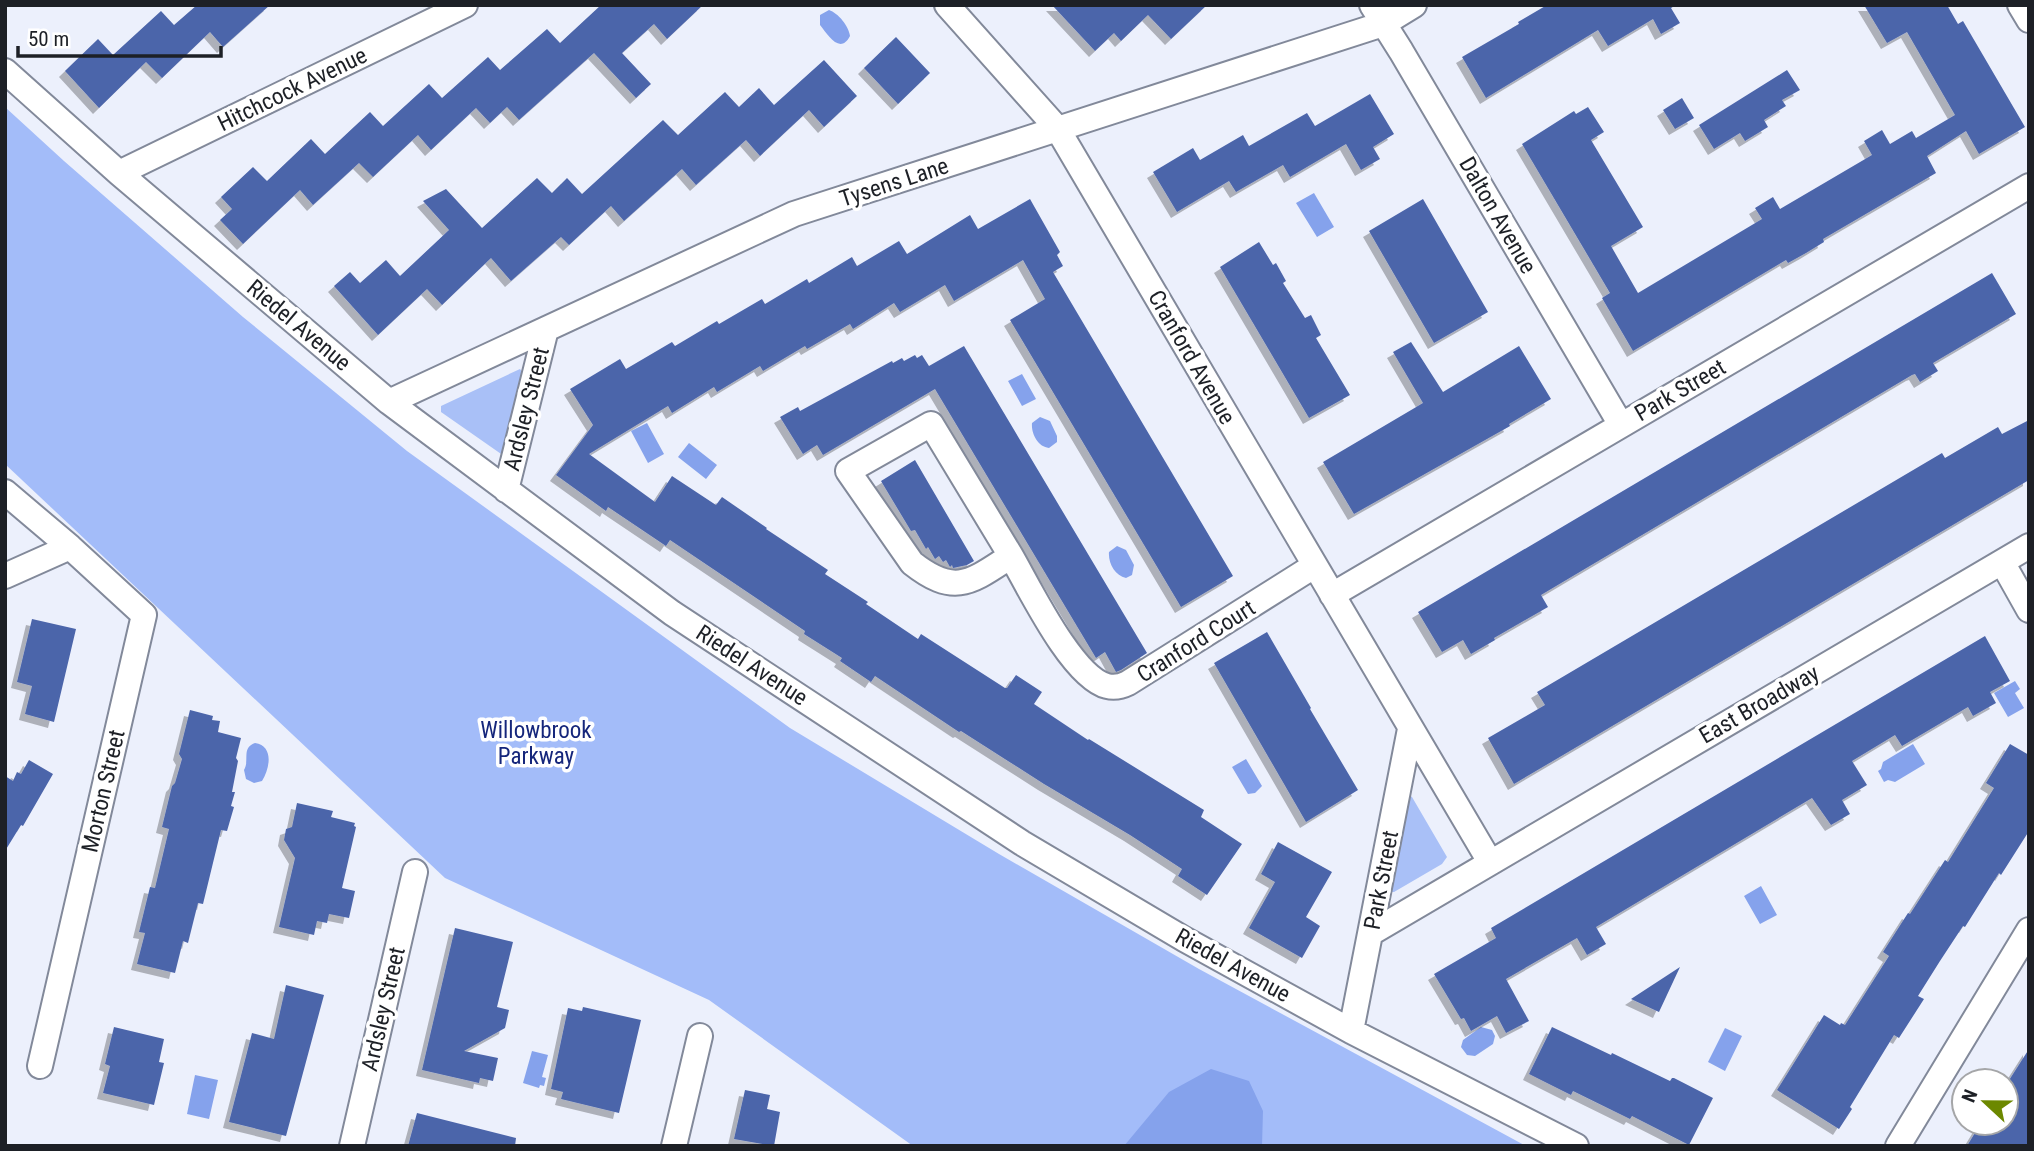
<svg xmlns="http://www.w3.org/2000/svg" width="2034" height="1151" font-family="'Roboto Condensed',sans-serif">
	<style>
		.green { fill: #a9c0f7 }
		.forest { fill: #a3bcf9 }
		.water { fill: #85a2ec }
		.building { fill: #4c65aa; filter: url(#shadow) }
		.lines { fill: none; stroke-linecap: round; stroke-linejoin: round }
		.street-casing { stroke: #82899a; stroke-width: 28 }
		.street { stroke: #fff; stroke-width: 24 }
		.labels { text-anchor: middle; stroke-width: 7; stroke-linejoin: round; paint-order: stroke }
		.street-label { font-size: 23px; fill: #1d2026; stroke: #fff }
		.park-label { font-size: 23px; fill: #15267b; stroke: #fff }
	</style>
	<defs>
		<filter id="shadow"><feDropShadow dx="-6" dy="6" stdDeviation="0" flood-color="#0004"/></filter>
	</defs>
	<rect width="100%" height="100%" fill="#ecf0fc"/>
	<!-- green -->
	<path class="green" d="M520 369 523 373 504 456 441 412V406Z
		M1408 794 1412 797 1447 857 1442 864 1394 892H1389Z"/>
	<!-- forest -->
	<path class="forest" d="M5 107 64 161 243 317 407 451 790 728 999 854 1199 969 1526 1146H913L709 1000 445 878 5 464Z"/>
	<!-- water -->
	<path class="water" d="M829 10C838 13 849 26 850 36 840 55 828 35 820 25V15Z
		M1314 193 1334 227 1317 237 1296 203Z
		M1022 374 1036 399 1022 406 1008 381Z
		M1040 417 1050 421 1057 436V442L1049 448C1038 447 1031 434 1032 423Z
		M647 423 664 454 648 463 631 431Z
		M689 443 717 465 706 479 678 457Z
		M1117 546 1126 550 1134 565 1132 575 1126 578C1115 576 1108 563 1109 552Z
		M2015 681 2020 689 2015 693 2024 708 2008 717 1994 693Z
		M255 743C274 746 270 768 262 781L254 783 246 779 244 770C250 760 241 748 255 743Z
		M1913 744 1925 764 1895 782 1888 780 1884 782 1878 771 1881 769 1883 762Z
		M1246 759 1262 786 1255 793 1248 794 1232 767Z
		M1761 886 1777 915 1760 924 1744 896Z
		M1481 1027 1492 1030 1495 1036 1493 1044 1475 1056 1467 1055 1461 1047 1463 1040Z
		M1725 1028 1742 1036 1725 1071 1708 1062Z
		M532 1051 548 1055 542 1077 546 1078 544 1086 540 1085 539 1088 523 1083Z
		M1211 1069 1249 1081 1263 1111 1262 1146H1124L1169 1092Z
		M195 1075 218 1080 209 1119 187 1114Z"/>
	<!-- building -->
	<path class="building" d="M197 5H270L223 47 210 32 162 78 146 62 99 108 65 71 98 39 113 55 161 11 174 25Z
		M601 5H703L667 39 654 24 622 53 651 84 636 98 594 53 519 120 507 107 490 123 476 108 431 150 418 135 373 177 359 163 313 205 300 190 243 244 220 220 232 209 221 197 253 167 267 181 311 139 325 154 370 112 383 126 429 84 442 98 488 57 500 70 547 29 560 43Z
		M1052 5H1207L1171 39 1148 15 1121 41 1114 33 1095 51Z
		M1547 5H1676L1671 8 1680 23 1661 34 1653 19 1608 46 1598 30 1486 98 1462 57 1519 24 1518 22Z
		M1864 5H1947L1958 24 1963 21 2025 127 1979 154 1966 131 1927 156 1936 173 1823 239 1824 242 1806 253 1788 263 1786 260 1633 351 1602 298 1610 293 1522 144 1574 111 1576 114 1588 107 1604 132 1591 140 1643 227 1611 246 1638 293 1762 219 1755 208 1773 197 1780 209 1872 155 1864 141 1882 130 1890 144 1912 131 1916 138 1955 115 1907 32 1887 43Z
		M896 37 930 73 898 104 864 68Z
		M824 60 857 96 824 127 809 110 760 156 746 140 696 185 682 169 624 221 611 206 569 245 561 237 511 281 491 258 442 305 427 289 378 335 334 286 350 272 360 283 386 260 400 276 449 230 423 201 446 189 482 228 537 178 552 193 567 178 582 194 663 120 678 135 725 92 739 107 759 88 774 105Z
		M1787 70 1800 90 1782 100 1786 106 1764 120 1768 127 1745 141 1740 133 1714 149 1699 125Z
		M1370 94 1394 134 1373 147 1380 159 1361 170 1346 144 1290 177 1283 165 1236 192 1229 181 1177 212 1153 172 1193 148 1200 160 1243 135 1249 146 1307 113 1315 126Z
		M1682 98 1694 118 1675 129 1663 110Z
		M1030 199 1060 252 1057 255 1063 266 1053 272 1233 576 1181 607 1010 320 1045 299 1023 260 954 301 945 285 900 312 894 303 853 329 850 324 807 349 805 346 763 371 760 366 717 392 714 387 672 413 668 406 589 454 655 502 672 476 716 505 722 497 767 528 766 529 828 570 825 574 868 602 866 604 918 639 921 634 1005 688H1007L1016 675 1042 692 1034 704 1088 740 1089 739 1204 810 1201 817 1242 844 1207 895 1178 876 1182 869 1130 835 1044 784 961 731 959 732 875 676 871 682 840 661 842 658 804 634 805 631 670 540 666 546 608 507 606 511 556 475 593 425 570 389 620 359 626 369 672 342 675 346 717 321 719 324 762 299 765 304 807 279 809 283 852 257 857 266 899 241 907 254 970 215 978 229Z
		M1423 199 1488 312 1434 343 1369 231Z
		M1259 242 1273 265 1276 263 1286 281 1283 283 1305 318 1311 315 1321 335 1316 338 1350 395 1309 418 1220 267Z
		M1992 273 2016 314 1933 363 1938 371 1920 382 1915 374 1912 375 1578 573 1541 595 1548 607 1494 638 1495 640 1471 654 1463 640 1442 652 1418 612Z
		M1411 342 1443 392 1519 346 1551 399 1509 424 1510 426 1354 514 1323 462 1423 403 1393 352Z
		M964 346 1147 653 1121 670 1116 672 1105 652 1096 658 935 389 823 455 817 445 803 454 780 417 798 407 800 411 892 361 893 363 902 358 904 361 915 355 917 358 922 355 929 366Z
		M2029 420V480L1514 784 1488 738 1545 705 1537 692 1942 453 1945 458 1998 427 2002 434Z
		M915 460 974 561 967 565 953 568 952 565 950 567 946 560 943 562 939 556 935 559 928 547 926 549 915 530 911 531 881 481Z
		M32 619 76 629 54 722 25 714 32 686 17 682Z
		M1267 632 1311 708 1310 709 1358 790 1306 822 1214 663Z
		M1985 636 2010 681 1990 692 1996 703 1973 716 1968 707 1902 746 1895 735 1852 761 1867 785 1842 800 1850 814 1831 825 1812 798 1596 927 1606 944 1587 955 1577 938 1506 979 1529 1021 1506 1033 1497 1016 1471 1031 1464 1018 1461 1019 1434 974 1496 938 1491 928Z
		M190 710 213 716 212 720 220 721 218 732 241 738 236 758 238 761 232 792H235L231 806 234 807 227 831 221 830 203 904 198 903 188 943 183 941 175 973 137 964 145 933 139 932 150 887 155 888 169 829 162 827 172 786 175 783 182 759 179 754Z
		M2010 744 2029 755V831L2001 875 1999 873 1965 927 1963 926 1940 961 1918 996 1924 999 1899 1038 1894 1035 1850 1107 1852 1109 1839 1129 1777 1090 1824 1015 1840 1025 1841 1023 1845 1025 1889 956 1883 952 1908 913 1910 914 1945 860 1948 862 1994 788 1986 783Z
		M29 760 53 774 23 826 21 825 5 851V776L13 781 17 772 21 774Z
		M297 803 333 811 331 817 355 823 354 826 356 827 342 888 355 891 349 918 329 914 327 923 317 921 314 935 279 927 295 858 284 840 286 829 292 827Z
		M1278 842 1332 872 1306 917 1320 926 1302 958 1249 928 1275 882 1261 874Z
		M455 928 513 942 497 1007 509 1010 505 1028 464 1051 498 1058 493 1081 480 1078 479 1083 422 1070Z
		M1680 967 1659 1012 1631 999Z
		M286 985 324 995 286 1136 229 1122 252 1033 274 1039Z
		M583 1007 641 1020 619 1113 561 1099 563 1092 551 1089 568 1008 582 1011Z
		M114 1027 164 1039 159 1062 164 1063 154 1105 103 1093 110 1066 105 1064Z
		M1552 1027 1611 1055 1612 1053 1670 1081 1672 1078H1674L1713 1098 1689 1145 1632 1116 1630 1119 1573 1091 1571 1095 1529 1074Z
		M2029 1049V1146H1967L1981 1123H2006V1085Z
		M745 1090 770 1095 767 1109 780 1112 774 1146 734 1139Z
		M417 1113 516 1138 515 1146H408Z"/>
	<g class="lines">
		<!-- street casing -->
		<g class="street-casing">
			<path id="street" d="M947 5 1057 128 1490 862
				M1372 5 1401 51 1621 425
				M2020 5 2029 20
				M5 71 119 173 389 402 672 613 1022 843 1184 939 1351 1031 1576 1146
				M119 173 465 5
				M389 402 794 214 1383 24 1414 5
				M931 424 1011 556C971 582 955 597 912 563L848 471Z
				M506 490 546 329
				M5 492 70 547 144 615 40 1066
				M1011 556C1029 587 1072 677 1107 686 1115 688 1122 686 1128 683L1314 566
				M2002 562 2029 610
				M5 576 70 547
				M1332 595 2029 186
				M1371 933 2029 546
				M1351 1031 1410 729
				M352 1146 415 872
				M674 1146 700 1036
				M1898 1146 2029 930"/>
		</g>
		<!-- street -->
		<use href="#street" class="street"/>
	</g>
	<g class="labels">
		<!-- street labels -->
		<g class="street-label">
			<text transform="translate(292 89) rotate(-26)" y="8">Hitchcock Avenue</text>
			<text transform="translate(894 182) rotate(-18)" y="8">Tysens Lane</text>
			<text transform="translate(1498 215) rotate(60)" y="8">Dalton Avenue</text>
			<text transform="translate(299 325) rotate(40)" y="8">Riedel Avenue</text>
			<text transform="translate(1192 357) rotate(60)" y="8">Cranford Avenue</text>
			<text transform="translate(1680 390) rotate(-30)" y="8">Park Street</text>
			<text transform="translate(526 409) rotate(-76)" y="8">Ardsley Street</text>
			<text transform="translate(1196 641) rotate(-32)" y="8">Cranford Court</text>
			<text transform="translate(752 665) rotate(33)" y="8">Riedel Avenue</text>
			<text transform="translate(1759 704) rotate(-30)" y="8">East Broadway</text>
			<text transform="translate(103 791) rotate(-77)" y="8">Morton Street</text>
			<text transform="translate(1381 880) rotate(-79)" y="8">Park Street</text>
			<text transform="translate(1233 965) rotate(29)" y="8">Riedel Avenue</text>
			<text transform="translate(383 1009) rotate(-77)" y="8">Ardsley Street</text>
		</g>
		<!-- park labels -->
		<g class="park-label">
			<text x="536" y="738">Willowbrook<tspan x="536" dy="26">Parkway</tspan></text>
		</g>
	</g>
	<!-- border -->
	<rect width="2034" height="1151" fill="none" stroke="#1d2026" stroke-width="14"/>
	<!-- north arrow -->
	<g transform="translate(1985 1102) rotate(292)"><circle r="33" fill="#ffffff" stroke="#a5a6a8" stroke-width="2"/>
	<path d="M0-5L12 26L0 18L-12 26Z" fill="#6c8800"/>
	<text y="-10" font-size="19" font-weight="bold" text-anchor="middle" fill="#1d2026">N</text>
	</g>
	<!-- scale -->
	<path d="M18 46v10h203v-10" fill="none" stroke="#1d2026" stroke-width="3.5"/>
	<text x="28" y="46" font-size="21" fill="#1d2026" stroke="#ffffff" stroke-width="5" paint-order="stroke">50 m</text>
</svg>
